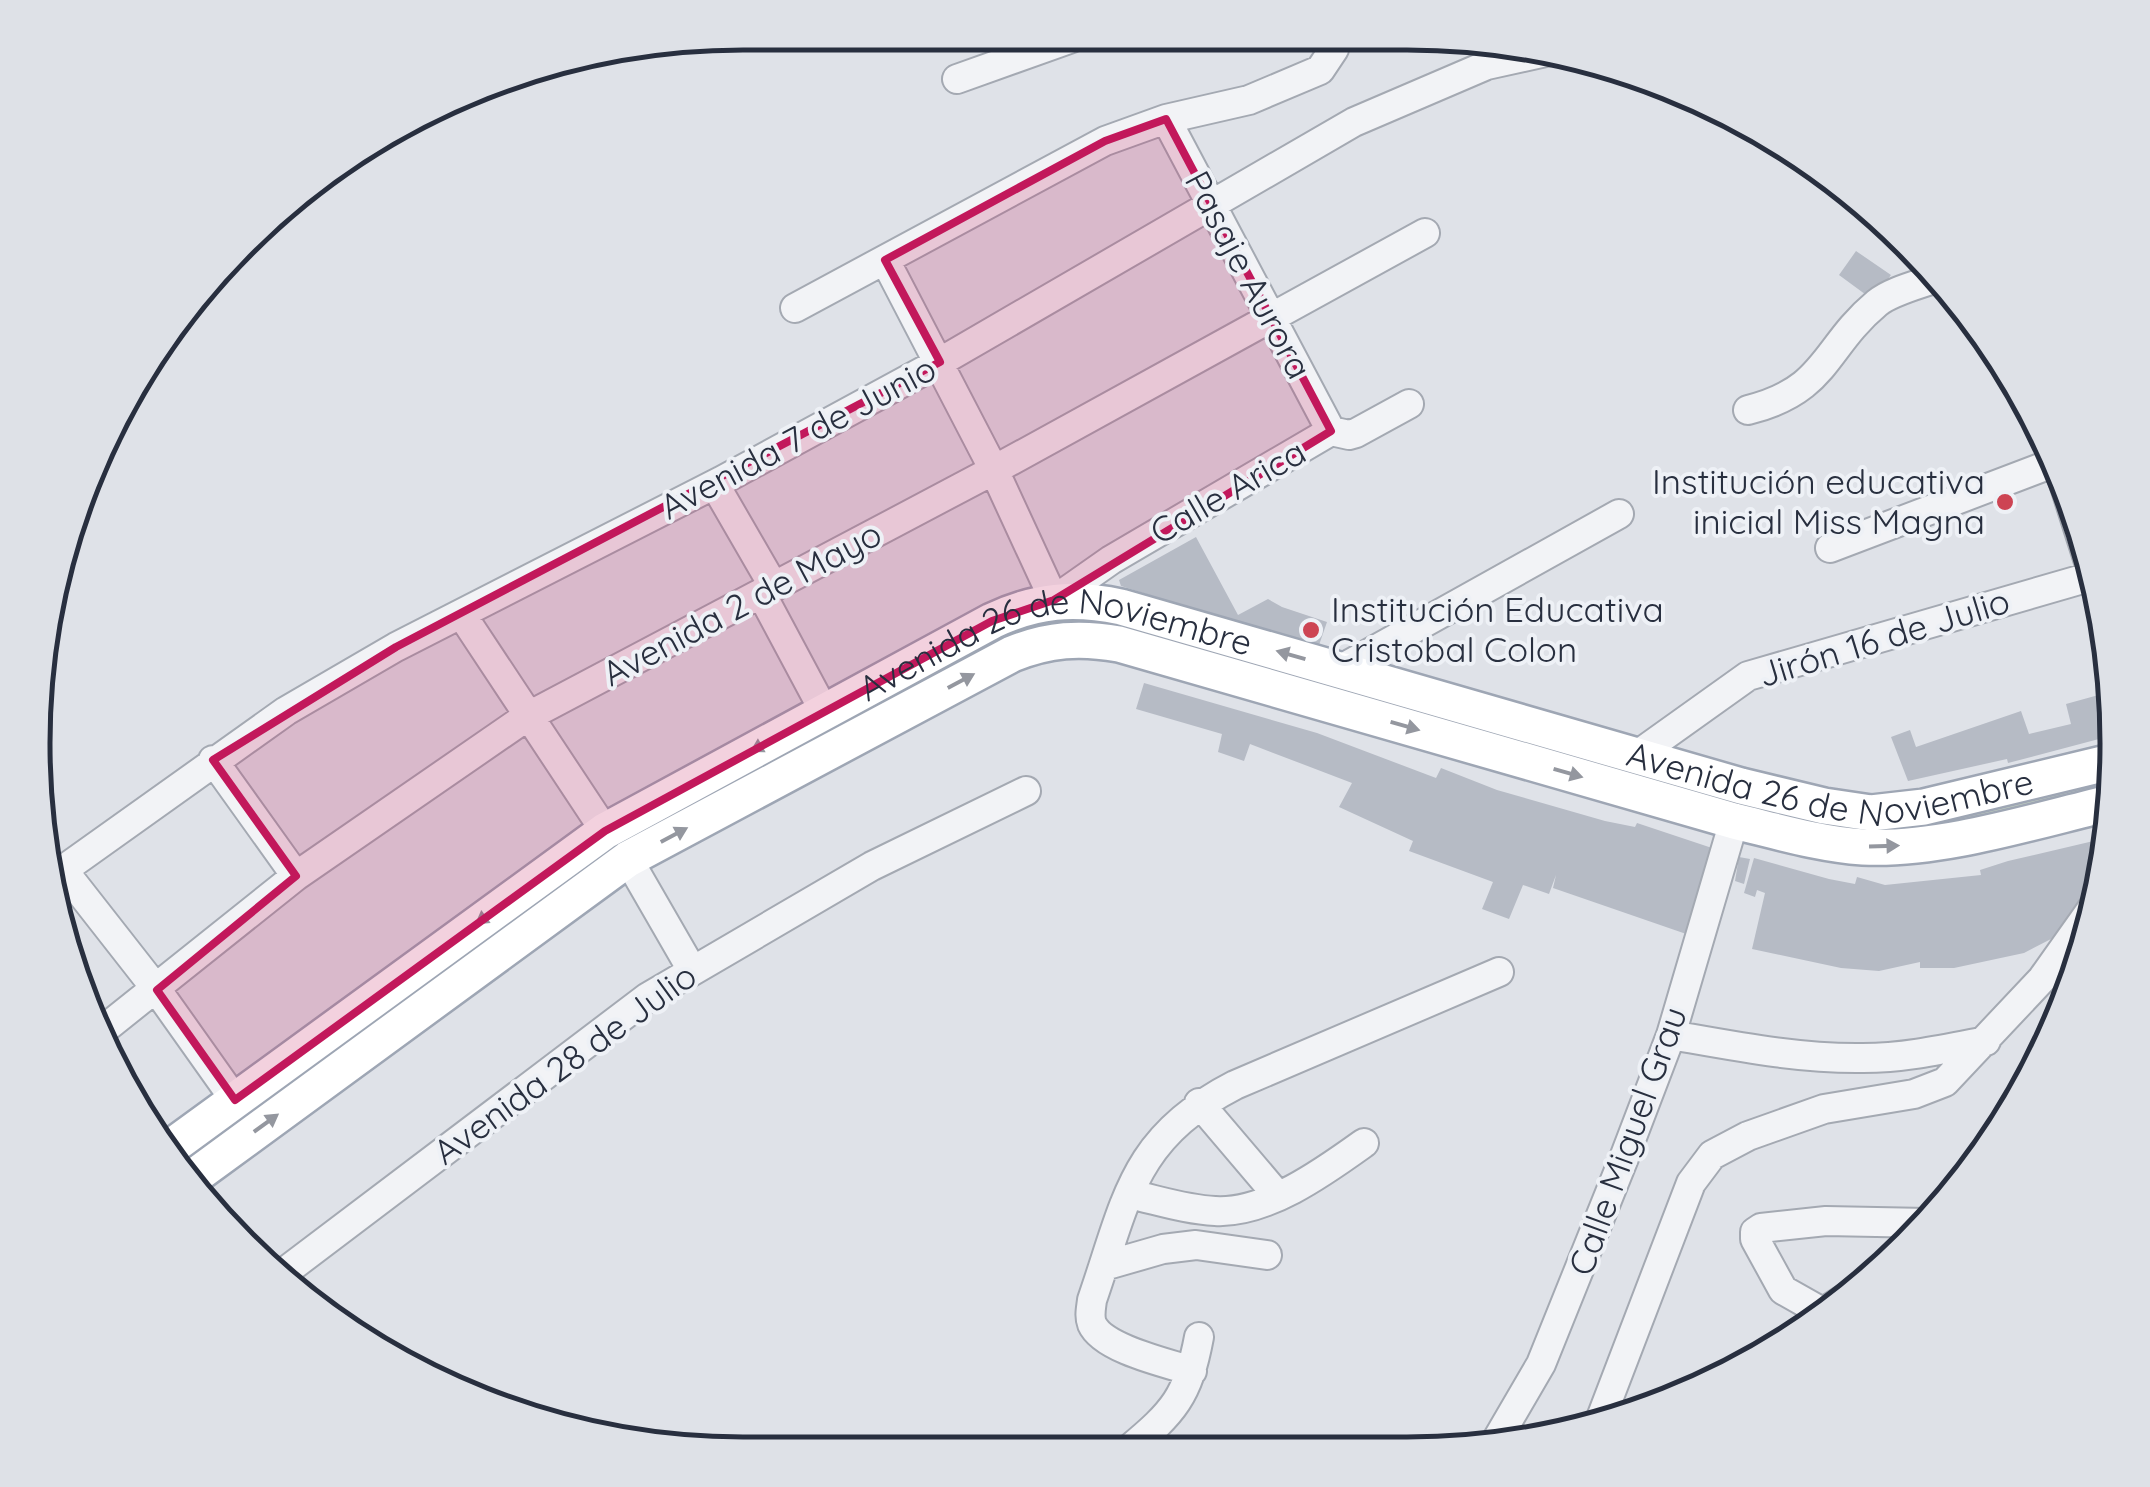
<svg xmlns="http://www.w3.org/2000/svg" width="2150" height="1487" font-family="Quicksand,sans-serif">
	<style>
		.green { fill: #c4d2c0 }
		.building { fill: #b6bbc5 }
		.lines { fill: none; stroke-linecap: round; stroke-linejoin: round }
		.minor-casing { stroke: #a4a9b2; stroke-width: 32 }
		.major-casing { stroke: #9ea6b4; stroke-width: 40 }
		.minor { stroke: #f2f3f6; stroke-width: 28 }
		.major { stroke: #fff; stroke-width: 35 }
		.oneway { fill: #94979f }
		.marked { fill: #c2185b; fill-opacity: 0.2; stroke: #c2185b; stroke-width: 8; stroke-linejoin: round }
		.poi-dot { fill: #cd4453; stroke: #eef1f6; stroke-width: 4 }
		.labels { text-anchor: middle; stroke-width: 8; stroke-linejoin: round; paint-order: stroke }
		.street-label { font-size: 35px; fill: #282f3f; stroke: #eef1f6 }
		.poi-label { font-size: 35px; fill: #282f3f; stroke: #eef1f6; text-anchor: end }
		.rim { fill: none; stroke: #282f3f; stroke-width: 5 }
	</style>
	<rect width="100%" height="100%" fill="#dfe2e8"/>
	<!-- green -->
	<path class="green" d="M1033 618 1112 619 1454 717 1451 724 1076 624 1034 628 1006 639 860 716 180 1168 175 1161 574 865Z
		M1512 733 1801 815 2116 776V787L1914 835 1796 823 1509 741Z"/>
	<!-- building -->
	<path class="building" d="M1856 251 1891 275 1873 300 1839 275Z
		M1196 537 1238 615 1268 599 1282 607 1327 622 1318 648 1121 586 1119 580Z
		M1144 683 1317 733 1436 778 1441 768 1497 790 1605 821 1635 827 1637 823 1715 849 1692 936 1553 888 1556 875 1549 894 1523 885 1509 919 1482 909 1493 882 1409 851 1413 841 1339 807 1352 783 1250 744 1244 761 1218 752 1222 734 1136 709Z
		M2113 691 2114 735 2008 763 2007 759 1908 781 1891 737 1910 730 1916 747 2021 711 2029 734 2071 724 2066 704Z
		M2102 839 2104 864 2094 873 2073 917 2051 939 2024 953 1954 968H1920V962L1879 971 1841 968 1752 949 1765 893 1757 890 1755 897 1744 893 1754 858 1829 879 1855 884 1857 877 1885 885 1981 875 1980 870 2008 861Z
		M1739 857 1750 859 1744 884 1735 881Z"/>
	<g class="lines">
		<!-- minor casing -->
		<g class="minor-casing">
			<path id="minor" d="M957 79 1072 38
				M1166 119 1331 431
				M885 260 994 470 1054 600 1111 560 1331 431 1349 435 1356 433 1409 404
				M795 308 1105 141 1166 119 1249 100 1320 70 1334 49 1330 43
				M1748 410C1828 390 1823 348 1877 303 1893 290 1922 284 1942 276
				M2061 474 2096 584
				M715 485 774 587
				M1830 548 2056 462
				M761 593 824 711
				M462 615 605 831
				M1341 669 1619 514
				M1636 756 1748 676 2093 576
				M213 760 296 876
				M628 859 692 970
				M98 1034 296 876 525 718 994 470 1425 233
				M1671 1035C1734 1046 1799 1059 1863 1058 1905 1058 1945 1049 1986 1041
				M235 1100 157 990 63 870 286 711 396 647 721 481 940 362 1354 122 1487 65 1555 50
				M1199 1103 1278 1196
				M1129 1194C1157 1200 1187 1210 1215 1211 1266 1214 1325 1171 1364 1143
				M1104 1266 1163 1249 1196 1245 1267 1255
				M278 1277 648 997 872 866 1026 791
				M1822 1312 1783 1290 1755 1239V1232L1761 1228 1826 1221 1927 1223
				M1821 1314 1861 1288
				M1192 1371C1167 1363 1103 1349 1092 1324 1089 1316 1091 1309 1092 1300 1127 1199 1132 1138 1235 1085L1499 972
				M1601 1418 1691 1183 1712 1155 1748 1136 1824 1109 1914 1094 1945 1082 2042 979 2098 900
				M1492 1448 1541 1364 1624 1158 1671 1035 1734 821
				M1128 1450C1174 1412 1188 1396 1199 1337"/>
		</g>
		<!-- major casing -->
		<g class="major-casing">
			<g id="major">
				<path id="s1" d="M167 1150 605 831 992 621C1036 600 1074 597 1121 607L1741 786 1824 806 1871 813 1924 807 2115 761"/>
				<path d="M188 1181 628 859 1012 654C1049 639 1080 637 1119 644L1734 821C1776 831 1819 844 1863 847 1941 851 2037 820 2114 802"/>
			</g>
		</g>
		<!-- minor -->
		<use href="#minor" class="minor"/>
		<!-- major -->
		<use href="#major" class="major"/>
	</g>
	<!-- one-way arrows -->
	<defs><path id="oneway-solid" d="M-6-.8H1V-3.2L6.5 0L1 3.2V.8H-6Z" transform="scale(2.5)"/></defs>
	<g class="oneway">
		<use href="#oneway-solid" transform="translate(1291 655) rotate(-164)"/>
		<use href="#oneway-solid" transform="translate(961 681) rotate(-28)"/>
		<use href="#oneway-solid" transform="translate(1405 726) rotate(16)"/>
		<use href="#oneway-solid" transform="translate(764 744) rotate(151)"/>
		<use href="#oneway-solid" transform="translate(1568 773) rotate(16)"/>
		<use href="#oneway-solid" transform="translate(674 835) rotate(-28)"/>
		<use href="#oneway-solid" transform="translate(1884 846) rotate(-2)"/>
		<use href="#oneway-solid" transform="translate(488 915) rotate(144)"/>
		<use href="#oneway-solid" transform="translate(266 1123) rotate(-36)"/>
	</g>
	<!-- marked area -->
	<path class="marked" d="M1166 119 1331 431 1054 600 992 621 605 831 235 1100 157 990 296 876 213 760 396 647 940 362 885 260 1105 141Z"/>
	<!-- markers -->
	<g class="poi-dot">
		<circle cx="2005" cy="502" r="10"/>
		<circle cx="1311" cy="630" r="10"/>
	</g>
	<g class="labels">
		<!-- street labels -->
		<g class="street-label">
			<text transform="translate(1248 275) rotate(62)" y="12">Pasaje Aurora</text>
			<text transform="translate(798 438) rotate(-28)" y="12">Avenida 7 de Junio</text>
			<text transform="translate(1228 492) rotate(-30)" y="12">Calle Arica</text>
			<text transform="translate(742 604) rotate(-28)" y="12">Avenida 2 de Mayo</text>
			<text transform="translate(1884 638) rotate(-17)" y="12">Jirón 16 de Julio</text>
			<text dy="12" stroke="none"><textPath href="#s1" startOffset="1042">Avenida 26 de Noviembre</textPath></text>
			<text dy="12" stroke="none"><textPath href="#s1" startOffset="1850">Avenida 26 de Noviembre</textPath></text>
			<text transform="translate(565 1064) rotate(-36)" y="12">Avenida 28 de Julio</text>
			<text transform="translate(1628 1141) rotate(-70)" y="12">Calle Miguel Grau</text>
		</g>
		<!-- poi labels -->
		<g class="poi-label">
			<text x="1985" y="494">Institución educativa<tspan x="1985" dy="40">inicial Miss Magna</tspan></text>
			<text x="1331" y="622" text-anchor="start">Institución Educativa<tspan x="1331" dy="40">Cristobal Colon</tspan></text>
		</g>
	</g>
	<!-- crop -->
	<path d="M0 0H2150V1487H0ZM743 50H1407A693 693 0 0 1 2100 743V744A693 693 0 0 1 1407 1437H743A693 693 0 0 1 50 744V743A693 693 0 0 1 743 50Z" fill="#dee1e7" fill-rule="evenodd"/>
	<path class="rim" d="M743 50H1407A693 693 0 0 1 2100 743V744A693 693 0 0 1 1407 1437H743A693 693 0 0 1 50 744V743A693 693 0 0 1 743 50Z"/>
</svg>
